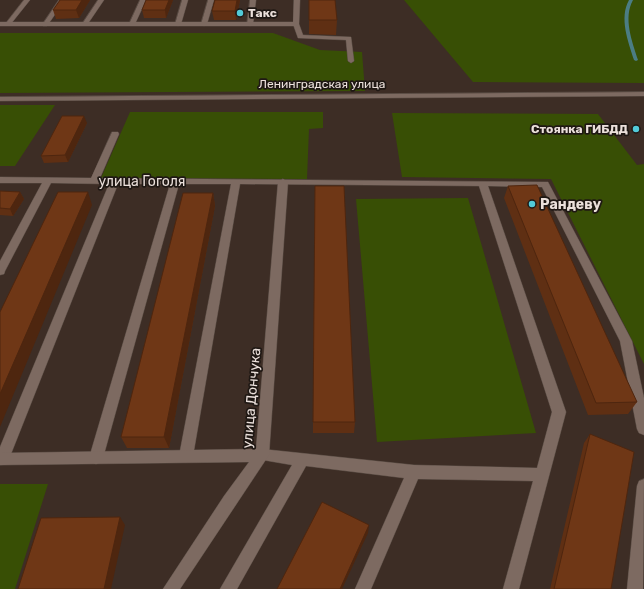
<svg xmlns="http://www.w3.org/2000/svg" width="644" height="589" font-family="Rubik,sans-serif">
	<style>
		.green { fill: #384f05 }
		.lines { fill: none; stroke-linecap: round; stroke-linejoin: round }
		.stream { fill: #4b7d84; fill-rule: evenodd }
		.service-casing { stroke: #584b43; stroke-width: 1 }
		.minor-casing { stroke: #584b43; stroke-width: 1 }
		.tertiary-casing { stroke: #584b43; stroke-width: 1 }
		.service { fill: #7d6a61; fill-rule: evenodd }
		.minor { fill: #7d6a61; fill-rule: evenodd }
		.tertiary { fill: #7d6a61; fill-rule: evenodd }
		.wall { fill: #5f2f13 }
		.shaded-wall { fill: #4e260f }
		.building { fill: #6f3716; stroke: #4e260f }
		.poi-dot { fill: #52cbd9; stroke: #1f1814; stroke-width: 1.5 }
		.labels { text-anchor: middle; stroke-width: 3.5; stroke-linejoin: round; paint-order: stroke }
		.far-poi-label { font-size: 12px; font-weight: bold; fill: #ebe0db; stroke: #1f1814; text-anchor: start }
		.far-street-label { font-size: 12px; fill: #ebe0db; stroke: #1f1814 }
		.street-label { font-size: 14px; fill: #ebe0db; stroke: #1f1814 }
		.poi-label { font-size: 14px; font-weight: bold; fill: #ebe0db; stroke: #1f1814; text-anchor: start }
	</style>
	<rect width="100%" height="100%" fill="#3d2d25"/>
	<!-- green -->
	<path class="green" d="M404 0H644V83L473 82Z
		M0 33H273L320 50 362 52 365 91 0 93Z
		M0 105H55L15 166H0Z
		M130 112H323V128L309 129 307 179 101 178Z
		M392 113 598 114 637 165 644 164V364L551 179 402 177Z
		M468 198 536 433 377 442 356 199Z
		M0 484H48L15 589H0Z"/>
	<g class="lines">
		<!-- stream -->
		<path class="stream" d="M629 0H633C623 18 632 41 638 60L636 61 634 60C628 41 619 18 629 0Z"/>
		<!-- service casing -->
		<g class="service-casing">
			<path id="service" d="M24 0H30L10 25H6V23Z
				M59 0H65L47 26H43L42 25Z
				M98 0H104L87 25H83L82 24Z
				M140 0H146L135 24 130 25 129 24Z
				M182 0H188L181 24 178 26 175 24Z
				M208 0H214L207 24 204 26 201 24Z
				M250 0H256L253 24 250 26 247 24Z
				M296 22 299 24 303 35 351 37 354 61 351 63 348 61 346 40 298 38 293 24Z
				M112 132H118L119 134 100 178 548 182 632 341 644 398V435L639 433 637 429 620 341 542 187 488 186 566 412 519 589H503L533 481 418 479 371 589H355L404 478 306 466 237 589H220L292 465 257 459 255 455 257 451 262 449 414 465 537 468 552 412 479 186 240 184 193 456 191 460 186 462 181 460 179 456 231 184H179L103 458 101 462 96 464 91 462 89 458 170 184H118L9 459 7 464 0 465V447L109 184 51 183 5 271 4 274 0 275V261L42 183H0V177L91 178Z
				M644 479 643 589H627L637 486 639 481Z"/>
		</g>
		<!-- minor casing -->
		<g class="minor-casing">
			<path id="minor" d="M294 0H300L299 24 296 26H0V22H293Z
				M283 179 288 182 269 455 180 589H163L224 496 249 462 0 465V453L256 449 278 182Z"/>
		</g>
		<!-- tertiary casing -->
		<g class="tertiary-casing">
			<path id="tertiary" d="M644 92V96L0 101V97Z"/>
		</g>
		<!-- service -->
		<use href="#service" class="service"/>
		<!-- minor -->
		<use href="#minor" class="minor"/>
		<!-- tertiary -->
		<use href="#tertiary" class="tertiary"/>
	</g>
	<!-- wall -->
	<path class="wall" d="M60 0H90L79 18 56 19 53 10Z
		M173 0 166 18H144L142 10Z
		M215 0H240L236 20H214L212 11Z
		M309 0 337 20 336 35 309 34Z
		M87 123 68 162 44 163 41 156Z
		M508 186 637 402 628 414 588 415 504 198Z
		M0 191 20 192 24 199 13 216 0 215Z
		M213 193 215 206 169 448H127L121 437Z
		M313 422H355L354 433H313Z
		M590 434 611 589H550L584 443Z"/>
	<!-- shaded-wall -->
	<path class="shaded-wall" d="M82 0H90L79 18 76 10Z
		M169 0H173L166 18 165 10Z
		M237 0H240L236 20 235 11Z
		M84 116 87 123 68 162 65 155Z
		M20 192 24 199 13 216 10 209Z
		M88 192 92 205 0 427V394Z
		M213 193 215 206 169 448 164 437Z
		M120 517 125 525 111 589H104Z
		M369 525 368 533 342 589H340Z"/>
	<!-- building -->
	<path class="building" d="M60 0H82L76 10H53Z
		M146 0H169L165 10H142Z
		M215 0H237L235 11H212Z
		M309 0H335L337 20H309Z
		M62 116H84L65 155 41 156Z
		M537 185 637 402 596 403 508 186Z
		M315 186H344L355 422H313Z
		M0 191 20 192 10 209 0 208Z
		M58 192H88L0 394V312Z
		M183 193H213L164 437H121Z
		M590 434 634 452 611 589H554Z
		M322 502 369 525 340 589H277Z
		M120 517 104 589H18L41 518Z"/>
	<!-- markers -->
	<g class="poi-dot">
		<circle cx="240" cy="13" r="4"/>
		<circle cx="636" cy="129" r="4"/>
		<circle cx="532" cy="204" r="4"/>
	</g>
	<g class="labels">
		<!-- far-poi labels -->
		<g class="far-poi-label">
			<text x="248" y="17">Такс</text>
			<text x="628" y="133" text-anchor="end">Стоянка ГИБДД</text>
		</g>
		<!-- far-street labels -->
		<g class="far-street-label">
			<text x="322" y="88">Ленинградская улица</text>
		</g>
		<!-- street labels -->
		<g class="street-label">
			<text x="142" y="186">улица Гоголя</text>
			<text transform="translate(251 398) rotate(-85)" y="5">улица Дончука</text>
		</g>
		<!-- poi labels -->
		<g class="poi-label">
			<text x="540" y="209">Рандеву</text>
		</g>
	</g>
</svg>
